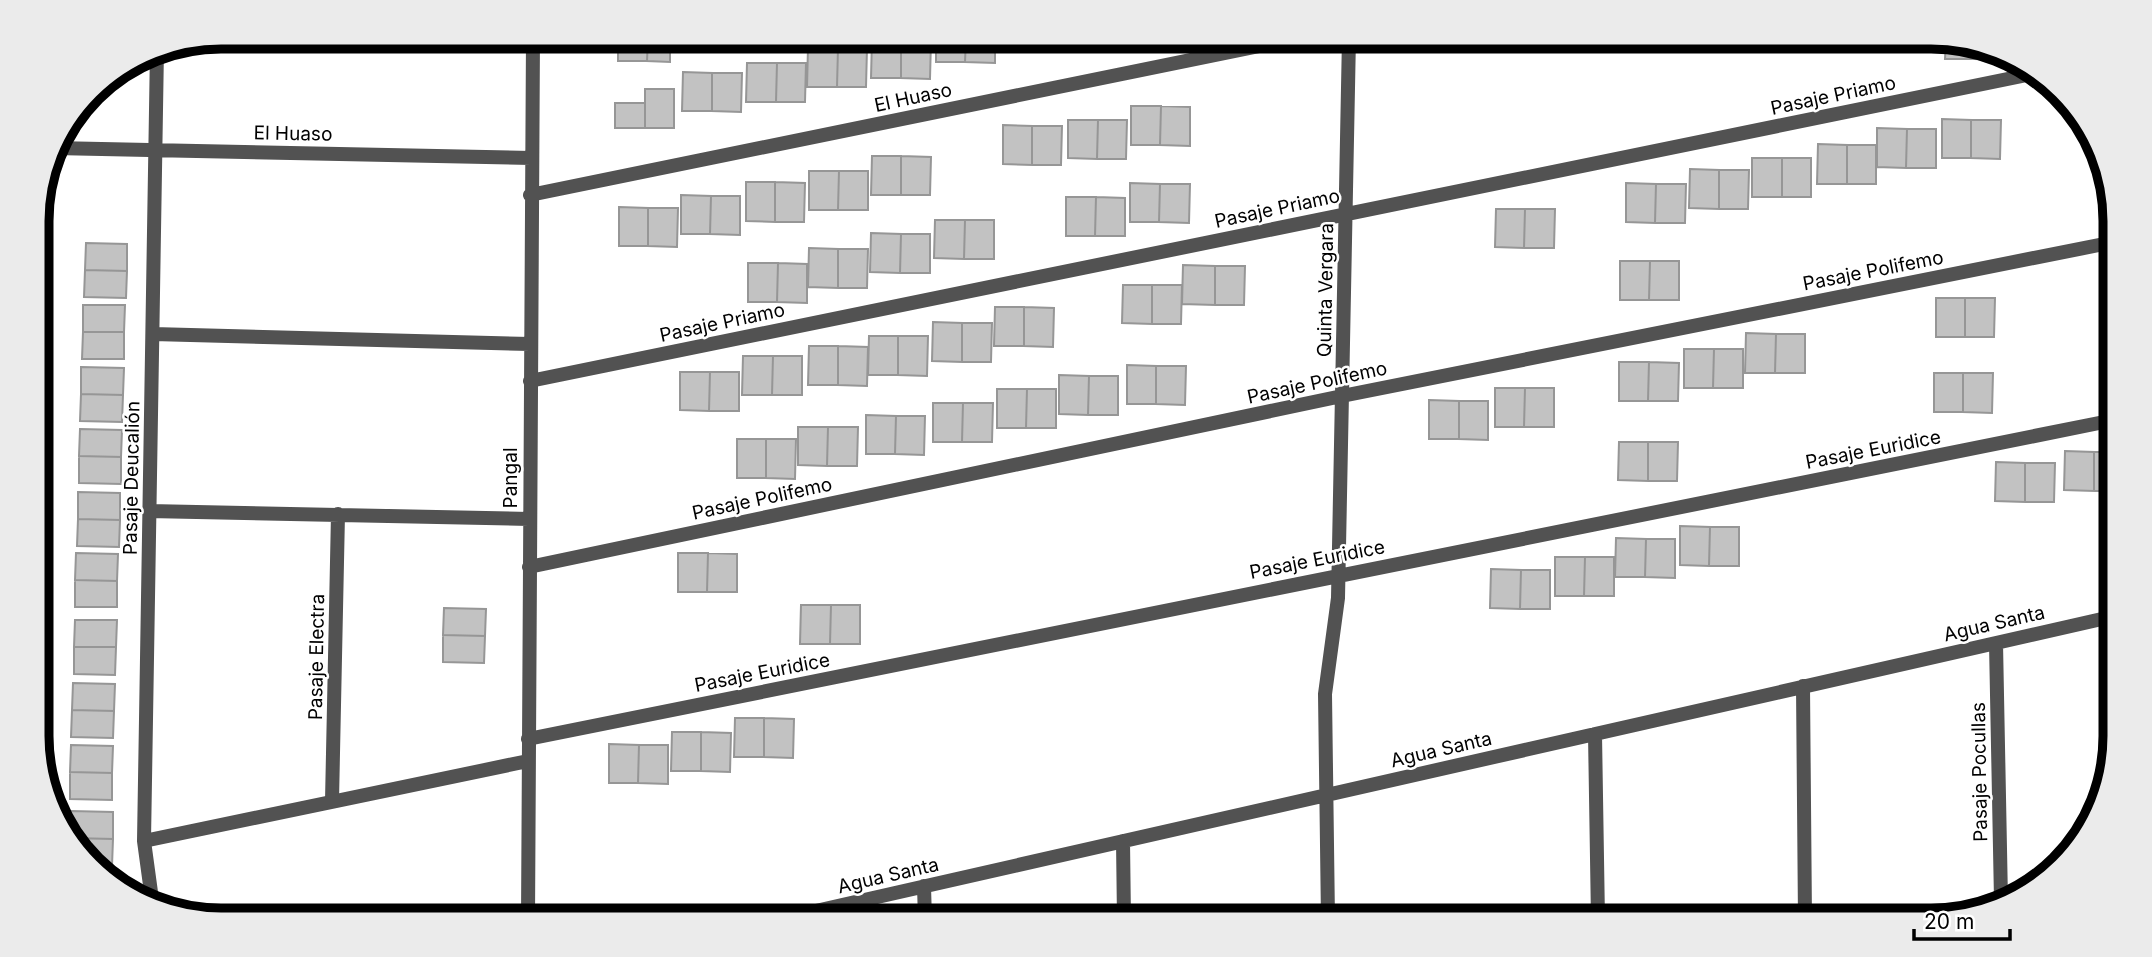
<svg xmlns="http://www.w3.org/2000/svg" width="2152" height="957" font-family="Inter,sans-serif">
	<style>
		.building { fill: #c2c2c2; stroke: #969696; stroke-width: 2 }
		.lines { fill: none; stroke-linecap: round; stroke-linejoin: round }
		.minor { stroke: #525252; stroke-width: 14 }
		.labels { text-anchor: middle; stroke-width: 5; stroke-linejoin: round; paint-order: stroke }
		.street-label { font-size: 19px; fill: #000; stroke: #fff }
		.rim { fill: none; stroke: #000; stroke-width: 9 }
	</style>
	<rect width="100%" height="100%" fill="#fff"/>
	<!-- building -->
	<path class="building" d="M443 37H495V49L443 48Z
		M618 37H648L647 61H618Z
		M648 37H670V62L647 61Z
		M936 37H966L965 62H936Z
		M966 37H995V63L965 62Z
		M872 39H901V78H871Z
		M901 39 931 40 930 79 901 78Z
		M1946 40 1975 45V59H1945Z
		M1975 45 2001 51 2005 53 2004 60 1975 59Z
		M808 47 838 48 837 87H807Z
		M838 48H867L866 87H837Z
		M747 63H777L776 102H746Z
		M777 63H806L805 102H776Z
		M683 72 712 73V111H682Z
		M712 73H742L741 112 712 111Z
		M645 89H674V128H645Z
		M615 103H645V128H615Z
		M1131 106H1161L1160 145H1131Z
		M1161 106 1190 107V146L1160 145Z
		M1942 119 1971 120V158H1942Z
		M1068 120H1098L1097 159 1068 158Z
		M1098 120H1127L1126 159H1097Z
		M1971 120H2001L2000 159 1971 158Z
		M1003 125 1032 126V165L1003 164Z
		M1032 126H1062L1061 165H1032Z
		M1877 128 1907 129 1906 168 1877 167Z
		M1907 129H1936V168H1906Z
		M1818 144 1847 145V184H1817Z
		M1847 145H1876V184H1847Z
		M872 156H901V195H871Z
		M901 156 931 157 930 195H901Z
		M1752 158H1782V197H1752Z
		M1782 158H1811V197H1782Z
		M1690 169 1719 170V209L1689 208Z
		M1719 170H1749L1748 209H1719Z
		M809 171H839L838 210H809Z
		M839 171H868V210H838Z
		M746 182H775V222L746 221Z
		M775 182 805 183 804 222H775Z
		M1130 183 1160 184 1159 222H1130Z
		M1626 183 1656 184 1655 223 1626 222Z
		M1160 184H1190L1189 223 1159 222Z
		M1656 184H1686L1685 223H1655Z
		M681 195 711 196 710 234H681Z
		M711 196H740V235L710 234Z
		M1066 197H1096L1095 236H1066Z
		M1096 197 1125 198V236H1095Z
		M619 207 648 208V246H619Z
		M648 208H678L677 247 648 246Z
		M1496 209H1525L1524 248 1495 247Z
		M1525 209H1555L1554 248H1524Z
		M935 220H965L964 259 934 258Z
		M965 220H994V259H964Z
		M871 233 901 234 900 273 870 272Z
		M901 234H930V273H900Z
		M86 243 127 244V271L85 270Z
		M809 248 838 249V288L808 287Z
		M838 249H868L867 288H838Z
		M1620 261H1650L1649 300H1620Z
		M1650 261H1679V300H1649Z
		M748 263H778L777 302H748Z
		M778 263 807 264V303L777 302Z
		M1183 265 1215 266V305L1182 304Z
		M1215 266H1245L1244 305H1215Z
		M85 270 127 271 126 298 84 297Z
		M1123 285H1152V324L1122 323Z
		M1152 285H1182L1181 324H1152Z
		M1936 298H1965V337H1936Z
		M1965 298H1995L1994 337H1965Z
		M83 305H125L124 332H83Z
		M995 307H1024V346H994Z
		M1024 307 1054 308 1053 347 1024 346Z
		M933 322 962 323V362L932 361Z
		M962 323H992L991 362H962Z
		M83 332H124V359H82Z
		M1746 333 1776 334 1775 373H1745Z
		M1776 334H1805V373H1775Z
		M869 336H898V375H868Z
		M898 336H928L927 376 898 375Z
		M809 346H838V385H808Z
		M838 346 868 347 867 386 838 385Z
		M1684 349H1714L1713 388H1684Z
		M1714 349H1743V388H1713Z
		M743 356H773L772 395H742Z
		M773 356H802V395H772Z
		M1619 362H1649L1648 401H1619Z
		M1649 362 1679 363 1678 401H1648Z
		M1127 365 1156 366V404H1127Z
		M1156 366H1186L1185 405 1156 404Z
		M81 367 124 368 123 395 81 394Z
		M680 372H710L709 411 680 410Z
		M710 372H739V411H709Z
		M1934 373H1963V412H1934Z
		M1963 373H1993L1992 413 1963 412Z
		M1059 375 1089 376 1088 415 1059 414Z
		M1089 376H1118V415H1088Z
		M1495 388H1525L1524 427H1495Z
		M1525 388H1554V427H1524Z
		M997 389H1027L1026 428H997Z
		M1027 389H1056V428H1026Z
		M81 394 123 395 122 422 80 421Z
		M1429 400 1459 401V439H1429Z
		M1459 401H1488V440L1459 439Z
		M933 403H963L962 442H933Z
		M963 403H993L992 442H962Z
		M866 415 896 416 895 454H866Z
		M896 416H925L924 455 895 454Z
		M798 427H828L827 466 798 465Z
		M828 427H858L857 466H827Z
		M80 429 122 430 121 457 79 456Z
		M737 439H766V478H737Z
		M766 439H796L795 479 766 478Z
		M1619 442H1648V481L1618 480Z
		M1648 442H1678L1677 481H1648Z
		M2065 451 2094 452V491L2064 490Z
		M2094 452H2114L2115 491H2094Z
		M79 456 121 457V484L79 483Z
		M1996 462 2025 463V502L1995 501Z
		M2025 463H2055L2054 502H2025Z
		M78 492 120 493V520L78 519Z
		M78 519 120 520 119 547 77 546Z
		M1680 526 1710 527 1709 566 1680 565Z
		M1710 527H1739V566H1709Z
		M1616 538 1646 539 1645 577H1615Z
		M1646 539H1675V578L1645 577Z
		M76 553 118 554 117 581 75 580Z
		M678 553H708L707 592H678Z
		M708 553 737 554V592H707Z
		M1555 557H1585L1584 596H1555Z
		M1585 557H1614V596H1584Z
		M1491 569 1521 570 1520 609 1490 608Z
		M1521 570H1550V609H1520Z
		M75 580 117 581V607H75Z
		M801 605H831L830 644H800Z
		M831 605H860V644H830Z
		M444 608 486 609 485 636 443 635Z
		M75 620H117L116 647H74Z
		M443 635 485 636 484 663 443 662Z
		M74 647H116L115 675 74 674Z
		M73 683 115 684 114 711 72 710Z
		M72 710 114 711 113 738 71 737Z
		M735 718H764V757H734Z
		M764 718 794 719 793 758 764 757Z
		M672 732H701V771H671Z
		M701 732 731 733 730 772 701 771Z
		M609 744 639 745 638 783H609Z
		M71 745 113 746 112 773 70 772Z
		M639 745H668V784L638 783Z
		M70 772 112 773V800L70 799Z
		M71 811 113 812V839L71 838Z
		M71 838 113 839 112 866H98L75 849Z"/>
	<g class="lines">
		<!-- minor -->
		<path class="minor" d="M54 148 531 158
			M530 195 1303 37
			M153 334 530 344
			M530 381 2032 74
			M149 511 529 519
			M529 567 1342 396 2114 242
			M1996 643 2001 900
			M1803 686 1805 920
			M1595 734 1598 920
			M528 739 2114 420
			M332 801 338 514
			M144 841 528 761
			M1123 841 1124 920
			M924 886 925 920
			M153 907 144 841 157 49
			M528 920 533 37
			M776 920 2115 616
			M1328 920 1325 694 1338 598 1349 37"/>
	</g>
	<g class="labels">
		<!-- street labels -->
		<g class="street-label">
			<text transform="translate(1833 95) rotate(-12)" y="7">Pasaje Priamo</text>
			<text transform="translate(913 97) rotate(-12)" y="7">El Huaso</text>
			<text transform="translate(293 133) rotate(1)" y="7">El Huaso</text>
			<text transform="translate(1277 208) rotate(-12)" y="7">Pasaje Priamo</text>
			<text transform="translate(1873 270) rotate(-11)" y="7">Pasaje Polifemo</text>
			<text transform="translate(1325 290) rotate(-89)" y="7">Quinta Vergara</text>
			<text transform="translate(722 322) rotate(-12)" y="7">Pasaje Priamo</text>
			<text transform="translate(1317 382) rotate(-12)" y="7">Pasaje Polifemo</text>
			<text transform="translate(1873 449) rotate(-11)" y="7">Pasaje Euridice</text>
			<text transform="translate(131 478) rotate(-89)" y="7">Pasaje Deucalión</text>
			<text transform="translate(510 478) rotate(-90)" y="7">Pangal</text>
			<text transform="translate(762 498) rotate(-12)" y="7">Pasaje Polifemo</text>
			<text transform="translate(1317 559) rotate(-11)" y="7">Pasaje Euridice</text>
			<text transform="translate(1994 623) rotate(-13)" y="7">Agua Santa</text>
			<text transform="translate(316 657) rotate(-89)" y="7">Pasaje Electra</text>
			<text transform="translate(762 672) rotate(-11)" y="7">Pasaje Euridice</text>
			<text transform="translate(1441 749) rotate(-13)" y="7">Agua Santa</text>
			<text transform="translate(1979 772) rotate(-91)" y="7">Pasaje Pocullas</text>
			<text transform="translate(888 875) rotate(-13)" y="7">Agua Santa</text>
		</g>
	</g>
	<!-- crop -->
	<path d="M0 0H2152V957H0ZM221 49H1931A172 172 0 0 1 2103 221V736A172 172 0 0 1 1931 908H221A172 172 0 0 1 49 736V221A172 172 0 0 1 221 49Z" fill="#ebebeb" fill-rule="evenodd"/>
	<path class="rim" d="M221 49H1931A172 172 0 0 1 2103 221V736A172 172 0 0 1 1931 908H221A172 172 0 0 1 49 736V221A172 172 0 0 1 221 49Z"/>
	<!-- scale -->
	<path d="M1914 929v10h96v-10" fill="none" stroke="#000000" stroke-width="3.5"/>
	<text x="1924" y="929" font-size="21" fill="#000000" stroke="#ffffff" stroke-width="5" paint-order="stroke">20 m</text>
</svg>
